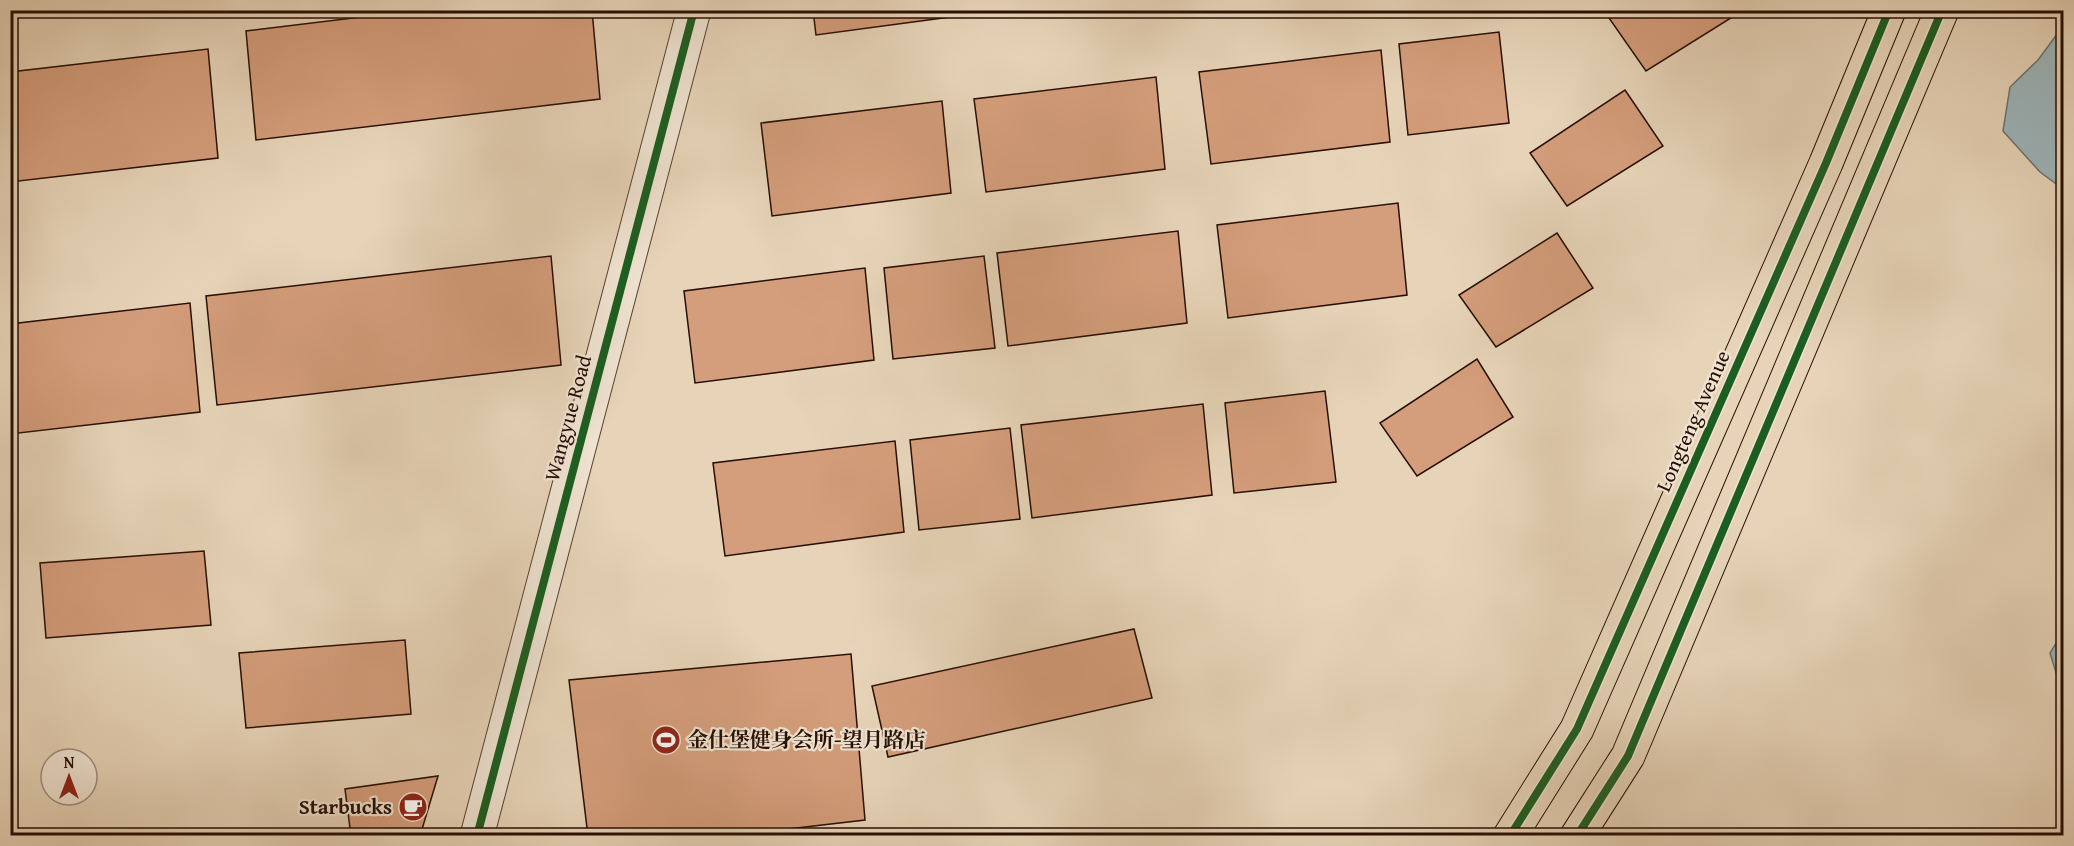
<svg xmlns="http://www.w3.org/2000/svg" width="2074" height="846" font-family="'Gentium Book Plus','Noto Serif SC',serif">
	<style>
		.water { fill: #9db5bb; stroke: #6e7271; stroke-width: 1.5 }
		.building { fill: #d49d7b; stroke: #270e03; stroke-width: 1.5 }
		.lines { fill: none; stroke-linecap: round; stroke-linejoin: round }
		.minor-casing { stroke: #574030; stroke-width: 35 }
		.major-casing { stroke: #270e03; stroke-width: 35 }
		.minor { stroke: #efe3d1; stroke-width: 33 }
		.major { stroke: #e7d4b8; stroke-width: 33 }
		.cycleway-casing { stroke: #efe3d1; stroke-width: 11 }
		.cycleway { stroke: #1b5e20; stroke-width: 8 }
		.labels { text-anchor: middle; stroke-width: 4.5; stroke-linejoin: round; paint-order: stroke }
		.street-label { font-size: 21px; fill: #270e03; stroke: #efe3d1 }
		.poi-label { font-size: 21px; font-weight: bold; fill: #270e03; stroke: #efe3d1; text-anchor: start }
	</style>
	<rect width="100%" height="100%" fill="#e7d4b8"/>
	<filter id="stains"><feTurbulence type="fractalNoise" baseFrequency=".00333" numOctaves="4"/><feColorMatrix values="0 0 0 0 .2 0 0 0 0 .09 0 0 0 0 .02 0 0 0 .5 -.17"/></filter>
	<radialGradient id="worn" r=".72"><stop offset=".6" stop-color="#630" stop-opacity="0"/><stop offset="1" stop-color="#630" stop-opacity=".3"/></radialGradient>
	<!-- water -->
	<path class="water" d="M2063 26V189L2040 172 2003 131 2010 87 2038 60Z
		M2063 632V695L2050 653Z"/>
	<!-- building -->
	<path class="building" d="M419 10H592L600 99 256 140 246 31Z
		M813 10H995V11L816 35Z
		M1621 10H1742V11L1646 71 1609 18Z
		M1499 32 1509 123 1408 135 1399 44Z
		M208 49 218 158 10 182V72Z
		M1381 50 1390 142 1211 164 1199 72Z
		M1156 77 1165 169 986 192 974 99Z
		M1625 90 1663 146 1567 206 1530 153Z
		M942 101 951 193 772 216 761 123Z
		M1398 203 1407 295 1228 318 1217 225Z
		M1178 231 1187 323 1008 346 997 253Z
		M1557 233 1593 288 1496 347 1459 295Z
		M551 256 561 365 217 405 206 296Z
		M984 256 995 348 893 359 884 268Z
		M865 268 874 360 695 383 684 291Z
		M190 303 200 412 10 434V324Z
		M1477 359 1513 417 1417 476 1380 423Z
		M1325 391 1336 482 1234 493 1225 403Z
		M1203 404 1212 495 1032 518 1021 425Z
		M1010 428 1020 519 919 530 910 440Z
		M895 441 904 532 725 556 713 463Z
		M204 551 211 625 46 638 40 563Z
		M1134 629 1152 698 888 757 872 686Z
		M405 640 411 714 246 728 239 653Z
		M851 654 865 820 728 836H588L569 680Z
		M438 776 420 836H351L345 789Z"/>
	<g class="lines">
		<!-- minor casing -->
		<g class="minor-casing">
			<path id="minor" d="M477 836 694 10"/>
		</g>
		<!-- major casing -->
		<g class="major-casing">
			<path id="major" d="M1510 836 1577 729 1826 163 1889 10
				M1577 836 1628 756 1942 10"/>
		</g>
		<!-- minor -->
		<use href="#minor" class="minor"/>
		<!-- major -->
		<use href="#major" class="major"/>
		<!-- cycleway casing -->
		<g class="cycleway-casing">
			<path id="cycleway" d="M477 836 694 10
				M1510 836 1577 729 1826 163 1889 10
				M1577 836 1628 756 1942 10"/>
		</g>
		<!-- cycleway -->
		<use href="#cycleway" class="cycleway"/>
	</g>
	<!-- icons -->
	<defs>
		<g id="stadium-disc" transform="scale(1.5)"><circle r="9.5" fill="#8f2418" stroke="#efe3d1"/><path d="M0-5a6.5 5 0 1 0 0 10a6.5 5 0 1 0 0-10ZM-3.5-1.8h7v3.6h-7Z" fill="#fff"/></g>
		<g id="cafe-disc" transform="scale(1.5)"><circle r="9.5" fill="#8f2418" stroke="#efe3d1"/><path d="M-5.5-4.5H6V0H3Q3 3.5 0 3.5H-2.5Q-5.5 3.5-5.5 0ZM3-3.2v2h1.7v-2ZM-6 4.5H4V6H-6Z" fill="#fff"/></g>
	</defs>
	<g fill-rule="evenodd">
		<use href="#stadium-disc" x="666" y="740"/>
		<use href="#cafe-disc" x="413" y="807"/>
	</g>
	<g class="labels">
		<!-- street labels -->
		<g class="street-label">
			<text transform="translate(568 418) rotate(-75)" y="7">Wangyue Road</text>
			<text transform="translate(1693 421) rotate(-66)" y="7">Longteng Avenue</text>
		</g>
		<!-- poi labels -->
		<g class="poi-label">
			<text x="687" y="747">金仕堡健身会所-望月路店</text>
			<text x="392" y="814" text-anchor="end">Starbucks</text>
		</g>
	</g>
	<!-- margin -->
	<rect width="2074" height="846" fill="none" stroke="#e7d4b8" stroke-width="36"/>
	<rect x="12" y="12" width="2050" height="822" fill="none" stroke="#270e03" stroke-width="3"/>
	<rect x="18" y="18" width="2038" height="810" fill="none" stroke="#270e03" stroke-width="1.5"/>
	<!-- north arrow -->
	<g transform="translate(69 777)"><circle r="28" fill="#efe3d1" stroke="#9f8e7f" stroke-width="1.5"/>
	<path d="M0-4.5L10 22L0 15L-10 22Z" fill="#8f2418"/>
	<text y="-9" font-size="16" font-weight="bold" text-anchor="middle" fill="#270e03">N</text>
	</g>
	<rect width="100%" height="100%" filter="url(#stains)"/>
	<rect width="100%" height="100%" fill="url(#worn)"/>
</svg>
